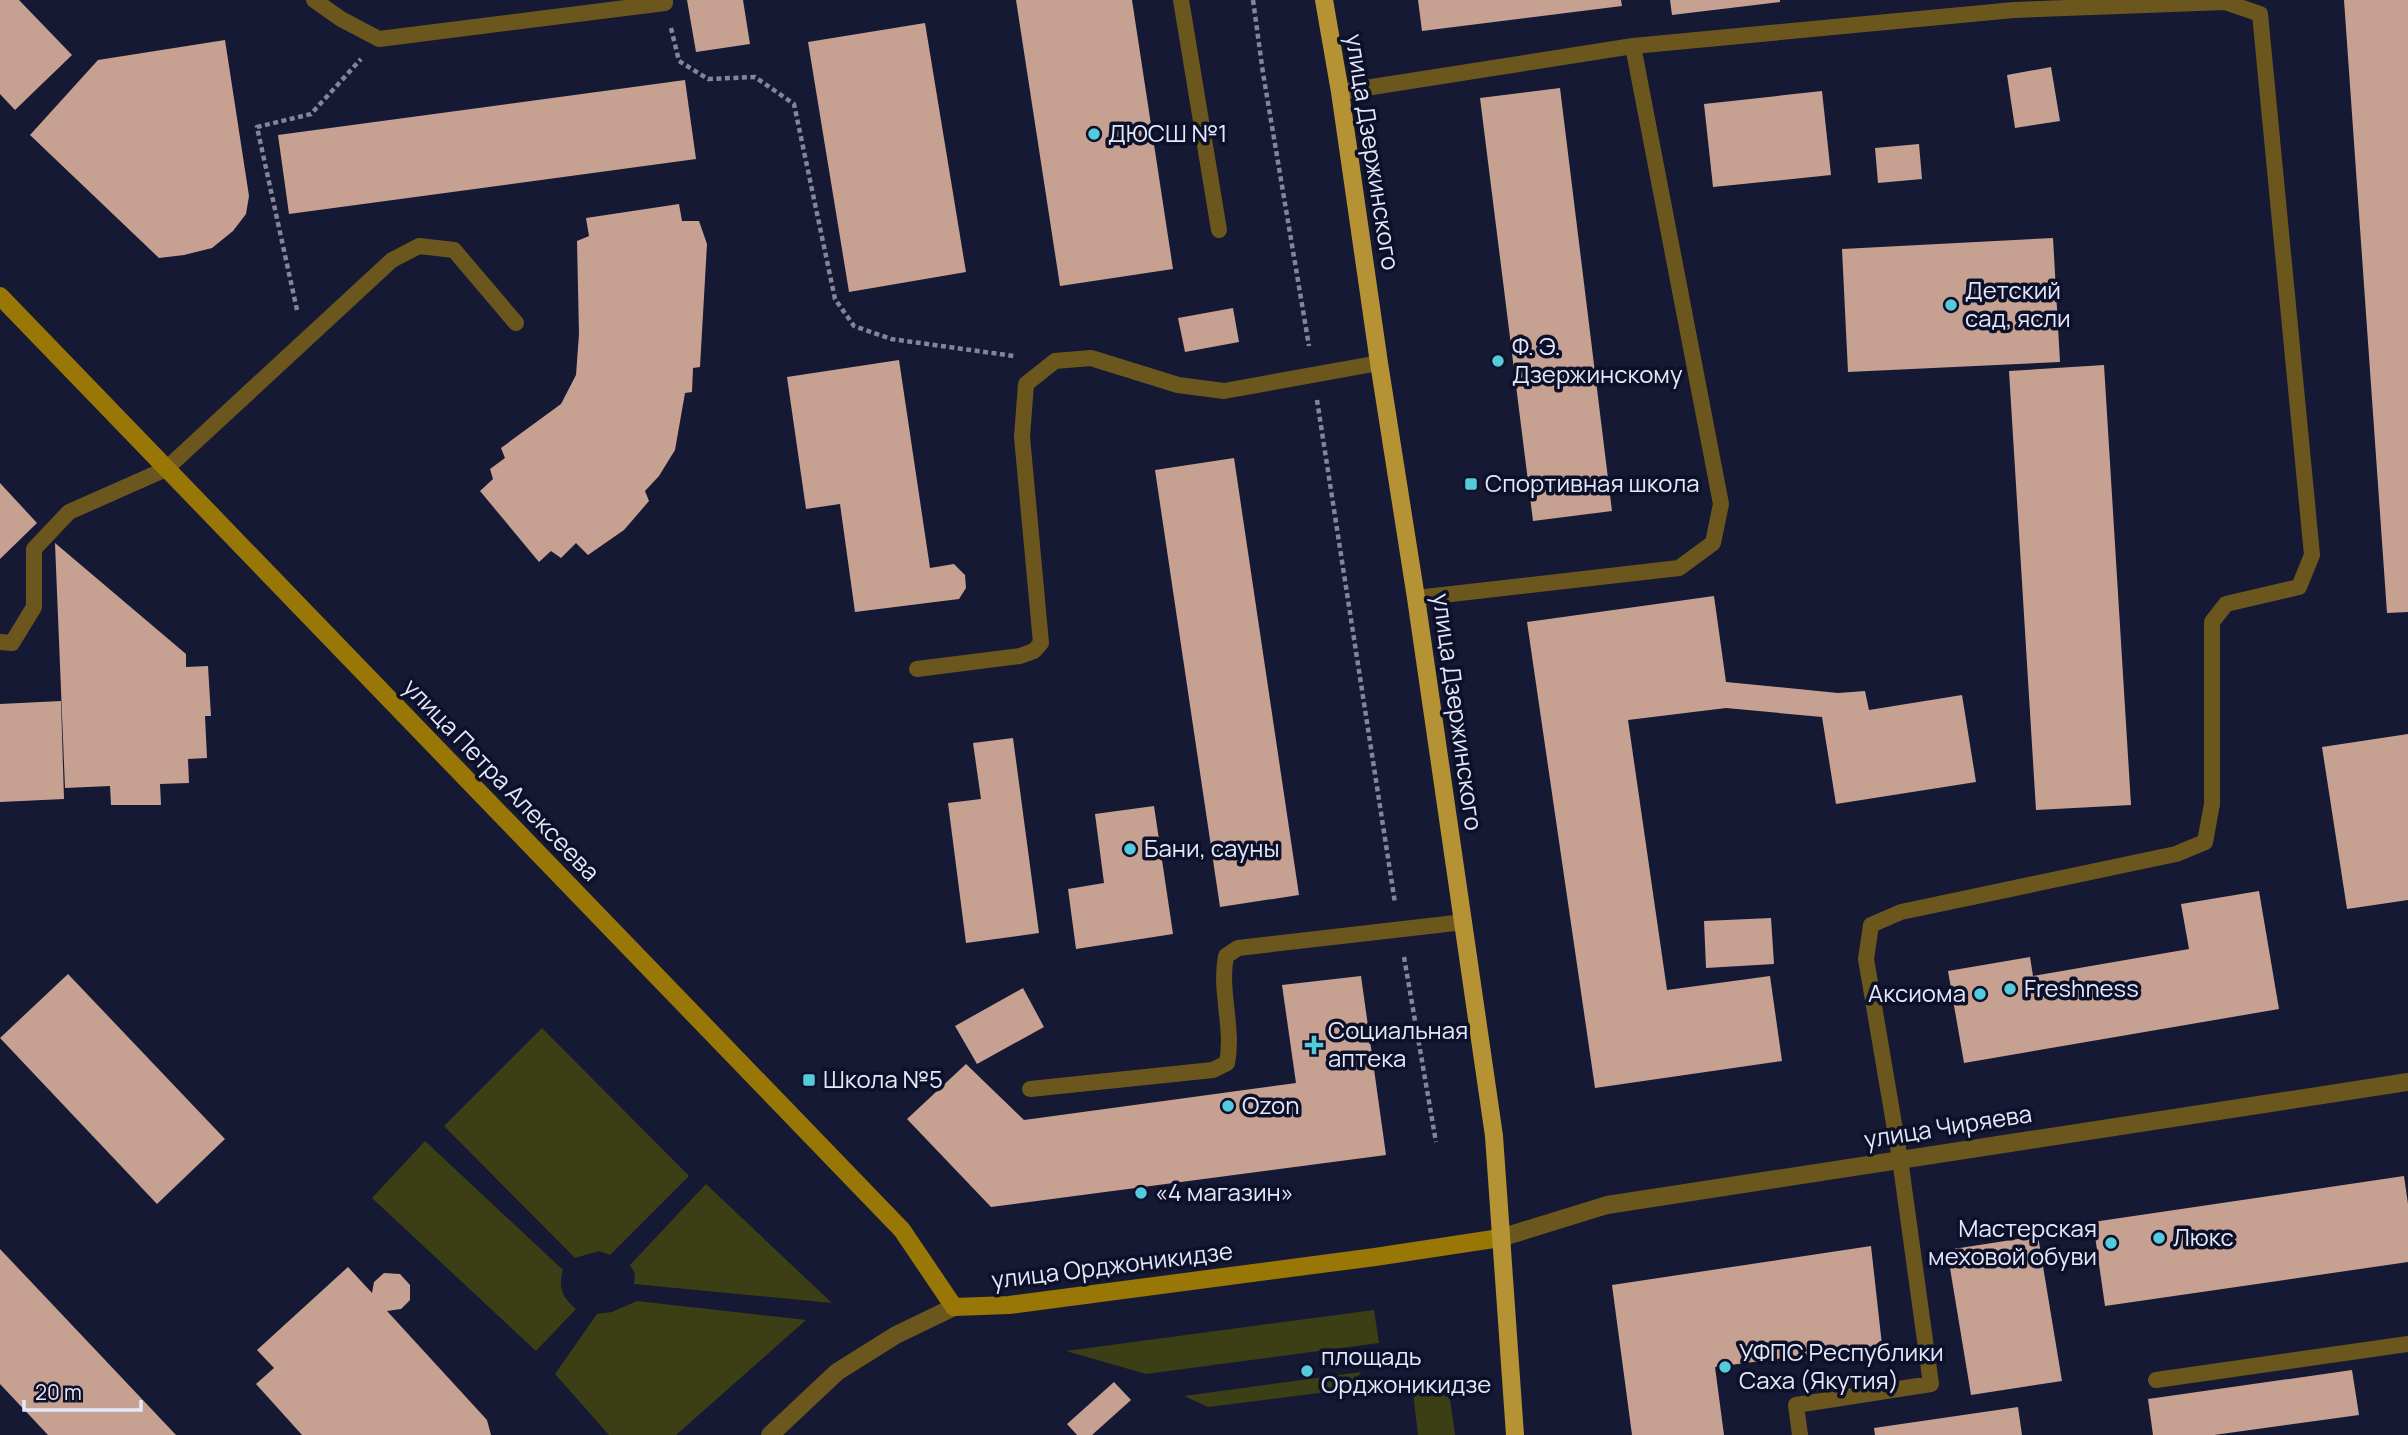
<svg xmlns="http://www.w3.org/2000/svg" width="2408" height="1435" font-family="Manrope,sans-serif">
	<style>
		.green { fill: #3c3e15 }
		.building { fill: #c6a191 }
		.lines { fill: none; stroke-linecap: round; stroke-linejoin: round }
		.path { stroke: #82859b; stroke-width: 4.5; stroke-dasharray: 5 3.5; stroke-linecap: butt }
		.service { stroke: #6b571e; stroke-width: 16 }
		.minor { stroke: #6b571e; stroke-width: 18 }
		.tertiary { stroke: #6b571e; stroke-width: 18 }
		.secondary { stroke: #997706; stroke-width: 18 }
		.primary { stroke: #b59233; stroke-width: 18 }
		.poi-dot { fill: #53cbdb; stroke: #0d1029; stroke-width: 2.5 }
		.labels { text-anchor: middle; stroke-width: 7; stroke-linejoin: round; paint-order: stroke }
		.poi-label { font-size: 24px; fill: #e4e8fa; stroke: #0d1029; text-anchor: start }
		.street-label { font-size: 24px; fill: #e4e8fa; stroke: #0d1029 }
	</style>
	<rect width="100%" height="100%" fill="#161933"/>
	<!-- green -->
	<path class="green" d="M542 1028 689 1176 610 1255 599 1251 575 1258 444 1126Z
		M425 1141 563 1270C558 1288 562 1297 576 1309L536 1351 372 1198Z
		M706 1184 832 1303 634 1284 635 1274 630 1265Z
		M637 1301 806 1320 676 1435H609L555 1374 597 1314 612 1312Z
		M1374 1310 1379 1343 1146 1374 1066 1351Z
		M1361 1372 1350 1389 1208 1407 1184 1396Z
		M1447 1378 1455 1435H1418L1412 1384Z"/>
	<!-- building -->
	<path class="building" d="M0 0H19L72 55 15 110 0 94Z
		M687 0H743L750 44 696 52Z
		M1016 0H1132L1173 269 1060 286Z
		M1418 0H1621L1622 6 1422 31Z
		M1670 0H1780V2L1672 15Z
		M2344 0H2408V612L2387 613Z
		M925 23 966 272 849 292 808 42Z
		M225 40 249 196 246 214 233 231 212 248 184 255 159 258 30 135 98 60Z
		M2051 67 2060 121 2015 128 2007 75Z
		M685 80 696 159 289 214 278 135Z
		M1560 88 1612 511 1533 521 1480 98Z
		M1822 91 1831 175 1713 187 1704 104Z
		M1919 144 1922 179 1878 183 1875 148Z
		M679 204 682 221H699L707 244 700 367 693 368 692 392 685 393 675 450 659 476 645 491 649 501 624 530 588 555 576 543 561 558 551 551 539 562 480 491 493 479 490 469 505 458 501 448 561 404 576 375 579 334 577 241 589 236 586 218Z
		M2053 238 2060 362 1848 372 1842 249Z
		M1233 308 1239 342 1185 352 1178 318Z
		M899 360 930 568 954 564 965 575 966 588 959 599 855 612 840 504 806 509 787 377Z
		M2104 365 2131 805 2036 810 2009 371Z
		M1234 458 1299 895 1220 907 1155 470Z
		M0 483 37 523 0 559Z
		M55 543 186 654V667L208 666 211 716H205L207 758 188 759 189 783 160 784 161 805H111L110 786 65 788Z
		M1714 596 1726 682 1838 693 1865 691 1869 710 1962 695 1976 782 1836 804 1822 717 1726 708 1628 720 1667 990 1770 976 1782 1061 1595 1088 1527 622Z
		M61 701 64 799 0 802V704Z
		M2408 734V900L2347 909 2322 747Z
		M1013 738 1039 933 966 943 948 803 981 799 973 743Z
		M1154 806 1173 934 1076 949 1068 889 1104 883 1095 814Z
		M2259 891 2279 1009 1964 1063 1948 971 2030 957 2033 976 2189 949 2181 904Z
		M1771 918 1774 964 1706 968 1704 921Z
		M68 974 225 1139 157 1204 0 1038Z
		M1361 976 1386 1155 991 1207 907 1119 966 1064 1024 1120 1296 1083 1282 985Z
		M1023 988 1044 1027 977 1064 955 1026Z
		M2404 1176 2408 1204V1262L2105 1306 2093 1222Z
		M2038 1236 2062 1381 1971 1395 1947 1250Z
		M1871 1246 1882 1345 1715 1367 1724 1435H1632L1612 1285Z
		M0 1249 176 1435H48L0 1384Z
		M348 1267 372 1293 374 1282 384 1273 400 1274 410 1285V1300L401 1309 387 1311 487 1420 491 1435H302L256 1384 274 1368 257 1350Z
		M2352 1370 2359 1415 2214 1435H2153L2148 1399Z
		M1114 1382 1131 1400 1092 1435H1077L1067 1424Z
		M2018 1407 2022 1435H1875L1874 1428Z"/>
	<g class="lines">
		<!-- path -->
		<path class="path" d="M1253 0 1263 73 1309 346
			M671 28 679 61 708 79 755 77 794 104 835 299 854 326 891 339 1014 356
			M297 310 257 127 311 114 361 59
			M1317 400 1395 903
			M1404 957 1436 1142"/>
		<!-- service -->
		<path class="service" d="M314 0 341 19 379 39 665 3V0
			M1181 0 1219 230
			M1340 92 1633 46 2014 10 2225 2 2260 14 2312 555 2299 587 2226 604 2212 622V804L2205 842 2176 854 1901 912 1871 925 1866 959 1900 1159 1931 1384 1796 1405 1800 1435
			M1416 598 1679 568 1713 543 1721 504 1633 46
			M0 642 12 643 34 607V549L69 512 166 469 392 260 419 246 454 250 516 323
			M917 669 1020 656 1034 651 1041 643 1022 437 1026 384 1055 361 1091 358 1178 385 1224 391 1379 363
			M1030 1089 1213 1070 1227 1063C1234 1028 1219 991 1226 956L1238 948 1464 922
			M2156 1380 2408 1344"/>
		<!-- minor -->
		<path class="minor" d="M1500 1238 1607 1205 2408 1082"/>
		<!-- tertiary -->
		<path class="tertiary" d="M770 1435 837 1372 896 1335 954 1307"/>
		<!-- secondary -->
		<path class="secondary" d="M0 296 902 1230 954 1307 1009 1305 1375 1257 1500 1238"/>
		<!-- primary -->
		<path class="primary" d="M1324 0 1340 92 1379 363 1416 598 1494 1136 1515 1435"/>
	</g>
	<!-- markers -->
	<g class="poi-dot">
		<circle cx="1094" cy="134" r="7"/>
		<circle cx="1951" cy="305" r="7"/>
		<circle cx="1498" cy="361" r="7"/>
		<rect x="1464" y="477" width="14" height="14" rx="3.5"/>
		<circle cx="1130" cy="849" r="7"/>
		<circle cx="2010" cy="989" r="7"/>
		<circle cx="1980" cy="994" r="7"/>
		<path d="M1310.5 1034.5h7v7h7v7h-7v7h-7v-7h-7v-7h7z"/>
		<rect x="802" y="1073" width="14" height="14" rx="3.5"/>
		<circle cx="1228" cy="1106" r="7"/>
		<circle cx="1141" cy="1193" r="7"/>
		<circle cx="2159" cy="1238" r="7"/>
		<circle cx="2111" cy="1243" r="7"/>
		<circle cx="1725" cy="1367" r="7"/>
		<circle cx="1307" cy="1371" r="7"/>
	</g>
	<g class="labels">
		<!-- poi labels -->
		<g class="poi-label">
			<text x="1108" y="142">ДЮСШ №1</text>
			<text x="1965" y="299">Детский<tspan x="1965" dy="28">сад, ясли</tspan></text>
			<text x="1512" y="355">Ф. Э.<tspan x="1512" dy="28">Дзержинскому</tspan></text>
			<text x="1485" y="492">Спортивная школа</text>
			<text x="1144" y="857">Бани, сауны</text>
			<text x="2024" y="997">Freshness</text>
			<text x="1966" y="1002" text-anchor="end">Аксиома</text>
			<text x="1328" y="1039">Социальная<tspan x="1328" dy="28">аптека</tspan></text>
			<text x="823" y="1088">Школа №5</text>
			<text x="1242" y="1114">Ozon</text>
			<text x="1155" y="1201">«4 магазин»</text>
			<text x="2097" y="1237" text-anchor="end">Мастерская<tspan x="2097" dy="28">меховой обуви</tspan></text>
			<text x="2173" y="1246">Люкс</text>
			<text x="1739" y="1361">УФПС Республики<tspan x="1739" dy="28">Саха (Якутия)</tspan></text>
			<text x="1321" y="1365">площадь<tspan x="1321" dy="28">Орджоникидзе</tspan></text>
		</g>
		<!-- street labels -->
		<g class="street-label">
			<text transform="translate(1372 152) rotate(81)" y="8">улица Дзержинского</text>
			<text transform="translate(1457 712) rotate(82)" y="8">улица Дзержинского</text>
			<text transform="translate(501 780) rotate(46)" y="8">улица Петра Алексеева</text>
			<text transform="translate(1948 1127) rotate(-9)" y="8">улица Чиряева</text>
			<text transform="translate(1112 1266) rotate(-7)" y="8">улица Орджоникидзе</text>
		</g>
	</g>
	<!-- scale -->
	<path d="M24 1400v10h117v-10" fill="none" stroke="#e4e8fa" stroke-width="3.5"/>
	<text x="35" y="1400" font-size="21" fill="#e4e8fa" stroke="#0d1029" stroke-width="5" paint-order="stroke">20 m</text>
</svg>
